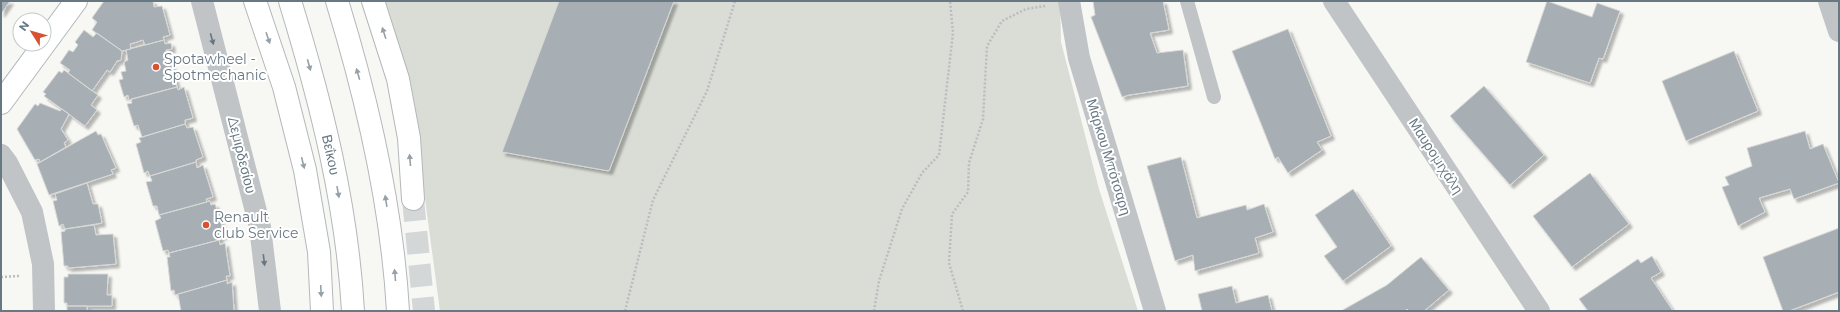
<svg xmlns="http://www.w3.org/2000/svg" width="1840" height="312" font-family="Montserrat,sans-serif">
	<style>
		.green { fill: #d9ddd5 }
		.building { fill: #a7afb4; stroke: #d8d8d6; filter: url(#shadow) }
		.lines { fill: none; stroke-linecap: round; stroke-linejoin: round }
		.primary-tunnel { stroke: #d3d7d8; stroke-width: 22; stroke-dasharray: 22 11; stroke-linecap: butt }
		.secondary-casing { stroke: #b2b8bc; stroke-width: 24 }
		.primary-casing { stroke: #b3b8bb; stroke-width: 24 }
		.path { stroke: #babdbf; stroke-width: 2.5; stroke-dasharray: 2 2; stroke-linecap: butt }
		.lane { stroke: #c0c4c7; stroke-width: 14 }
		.street { stroke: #c0c4c7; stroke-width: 22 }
		.secondary { stroke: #fff; stroke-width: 22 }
		.primary { stroke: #fff; stroke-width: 22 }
		.oneway { fill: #95a0a8 }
		.oneway2 { fill: #677883 }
		.poi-dot { fill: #d95132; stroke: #fff; stroke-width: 1.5 }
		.labels { text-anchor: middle; stroke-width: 4; stroke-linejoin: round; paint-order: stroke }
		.poi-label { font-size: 14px; fill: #677883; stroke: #fff; text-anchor: start }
		.street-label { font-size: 14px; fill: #677883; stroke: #fff }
	</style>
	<defs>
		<filter id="shadow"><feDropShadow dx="3.5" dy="3.5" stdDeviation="1" flood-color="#0004"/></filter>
	</defs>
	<rect width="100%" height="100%" fill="#f7f7f4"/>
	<!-- green -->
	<path class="green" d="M377 1H1060L1061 42 1099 189 1138 311H440L425 199 400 76Z"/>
	<!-- building -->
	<path class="building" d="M1 1H10L1 14Z
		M104 1H153L154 7 162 6 170 35 163 37 164 40 145 45 143 40 130 44 131 49 122 51 92 30 97 22 92 18Z
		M559 1H674L609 171 502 152Z
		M1093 1H1163L1169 30 1150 33 1157 53 1183 50 1188 86 1129 95 1122 97 1091 17 1095 15Z
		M1547 1 1592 17 1597 3 1620 11 1603 59 1599 58 1590 83 1526 62Z
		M1288 29 1331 136 1317 142 1322 150 1288 173 1278 157 1275 159 1232 51Z
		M84 30 93 37 97 33 122 51 121 60 117 61 110 72 107 70 92 91 68 73 70 70 60 63 69 50 73 52 78 45 75 42Z
		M164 40 165 44 171 43 172 49 166 50 167 54H169L177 87 129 100 128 95 124 97 119 80 123 79 121 72 126 71 124 62 128 60 126 50Z
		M1734 51 1758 111 1686 141 1662 81Z
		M64 70 98 95 91 105 97 110 85 126 44 96 46 94 43 92 59 71 62 73Z
		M1484 86 1544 155 1510 185 1450 116Z
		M177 87 178 90 184 87 193 118 185 120V124L142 137 138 125 134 126 127 104 132 103 131 99Z
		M40 103 60 111 62 109 69 114 61 129 68 140 64 143 66 147 40 162 39 159 35 160 17 129 35 104 38 106Z
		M185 124 187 128 193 127 203 157 196 160V162L150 176 148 171 144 173 136 144 141 142 139 138Z
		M96 131 98 135 101 134 116 168 111 170 113 174 49 195 37 164Z
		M1805 131 1810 149 1823 144 1839 183 1794 199 1790 189 1759 198 1765 212 1738 226 1722 187 1729 185 1725 177 1752 166 1747 148Z
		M1181 157 1197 218 1246 205 1247 210 1264 204 1273 232 1255 238 1259 253 1195 271 1193 255 1175 261 1147 166Z
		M196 162 197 168 203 165 213 197 206 199 207 202 159 215 157 206H153L146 182 152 181 150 176Z
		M1590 173 1629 224 1572 267 1533 216Z
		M87 183 93 204H98L102 223 65 229 63 224 59 226 53 201 57 200 55 194Z
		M1353 189 1391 246 1343 281 1324 256 1337 247 1315 215Z
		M210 201 211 205 215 204 225 235 220 237 219 240 169 253 168 250 163 251 155 221 161 218 159 215Z
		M94 225 96 235 113 234 116 264 68 268V266H64L61 232 65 231V229Z
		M1839 228V292L1789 311H1783L1763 257Z
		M219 240 220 245 225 243 230 276H226L227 280 175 295 174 290 171 291 167 257H170L169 253Z
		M1652 256 1661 272 1651 278 1673 311H1588L1579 299 1638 259 1641 263Z
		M1421 257 1449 290 1424 311H1409L1407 309 1405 311H1341L1387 285Z
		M68 274H108L107 295H112V306H67V303H64V277H68Z
		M227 280V284L232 282 234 311H181L178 294Z
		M1232 286 1236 303 1268 295 1272 311H1202L1198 294Z
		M67 306H87V311H67Z"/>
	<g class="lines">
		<!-- primary-tunnel -->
		<path class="primary-tunnel" d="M413 199 424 311"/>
		<!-- secondary casing -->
		<g class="secondary-casing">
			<path id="secondary" d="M1 103 76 1"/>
		</g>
		<!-- primary casing -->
		<g class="primary-casing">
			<g id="primary">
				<path d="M255 1 284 87 305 170 319 252 322 311"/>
				<path id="s1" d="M290 1C321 102 347 205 353 311"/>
				<path d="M337 1C368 102 392 205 398 311"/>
				<path d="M373 1 398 79 409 138 413 199"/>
			</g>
		</g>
		<!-- path -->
		<path class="path" d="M1 277 19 276
			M625 311 653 200 707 91 735 1
			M874 311 879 281 902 209 922 173 939 155 953 33 950 1
			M963 311 949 263 952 214 968 192 969 163 983 119 987 46 1002 21 1026 9 1045 6"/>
		<!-- lane -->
		<path class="lane" d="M1187 1 1214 97"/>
		<!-- street -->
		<path class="street" d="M202 1 260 227 270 311
			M1069 1 1079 58 1155 311
			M1334 1 1539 311
			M1829 1 1839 31
			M1 155 7 163 32 212 43 264 44 311"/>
		<!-- secondary -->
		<use href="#secondary" class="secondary"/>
		<!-- primary -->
		<use href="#primary" class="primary"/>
	</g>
	<!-- one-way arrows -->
	<defs><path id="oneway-solid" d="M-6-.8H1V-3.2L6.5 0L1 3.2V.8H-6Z"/></defs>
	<g class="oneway">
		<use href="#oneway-solid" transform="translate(384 33) rotate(-108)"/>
		<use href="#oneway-solid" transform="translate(268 38) rotate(71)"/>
		<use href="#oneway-solid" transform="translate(309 65) rotate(75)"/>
		<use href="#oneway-solid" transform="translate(358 74) rotate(-106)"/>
		<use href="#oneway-solid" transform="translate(410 160) rotate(-95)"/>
		<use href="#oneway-solid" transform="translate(303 163) rotate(76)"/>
		<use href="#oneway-solid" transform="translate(338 192) rotate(80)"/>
		<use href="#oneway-solid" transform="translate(386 201) rotate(-99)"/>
		<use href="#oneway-solid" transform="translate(395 275) rotate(-95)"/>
		<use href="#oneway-solid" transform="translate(321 291) rotate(87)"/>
	</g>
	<g class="oneway2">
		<use href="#oneway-solid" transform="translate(212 39) rotate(75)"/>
		<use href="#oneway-solid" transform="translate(264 260) rotate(83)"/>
	</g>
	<!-- markers -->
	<g class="poi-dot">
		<circle cx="156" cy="67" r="4"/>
		<circle cx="206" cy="225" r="4"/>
	</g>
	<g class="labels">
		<!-- poi labels -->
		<g class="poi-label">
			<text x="164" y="64">Spotawheel -<tspan x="164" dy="16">Spotmechanic</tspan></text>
			<text x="214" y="222">Renault<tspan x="214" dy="16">club Service</tspan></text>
		</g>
		<!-- street labels -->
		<g class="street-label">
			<text dy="5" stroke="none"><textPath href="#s1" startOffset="159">Βεΐκου</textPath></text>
			<text transform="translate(242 155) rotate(76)" y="5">Δεμιρδεσίου</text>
			<text transform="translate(1436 156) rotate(57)" y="5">Μαυρομιχάλη</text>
			<text transform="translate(1109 157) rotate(73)" y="5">Μάρκου Μπότσαρη</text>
		</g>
	</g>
	<!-- border -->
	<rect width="1840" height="312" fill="none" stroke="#677883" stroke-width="4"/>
	<!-- north arrow -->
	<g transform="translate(32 32) rotate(307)"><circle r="19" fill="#ffffff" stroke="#c2c9cd"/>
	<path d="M0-3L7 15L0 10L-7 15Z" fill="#d95132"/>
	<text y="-6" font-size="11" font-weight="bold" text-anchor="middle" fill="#677883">N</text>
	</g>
</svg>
